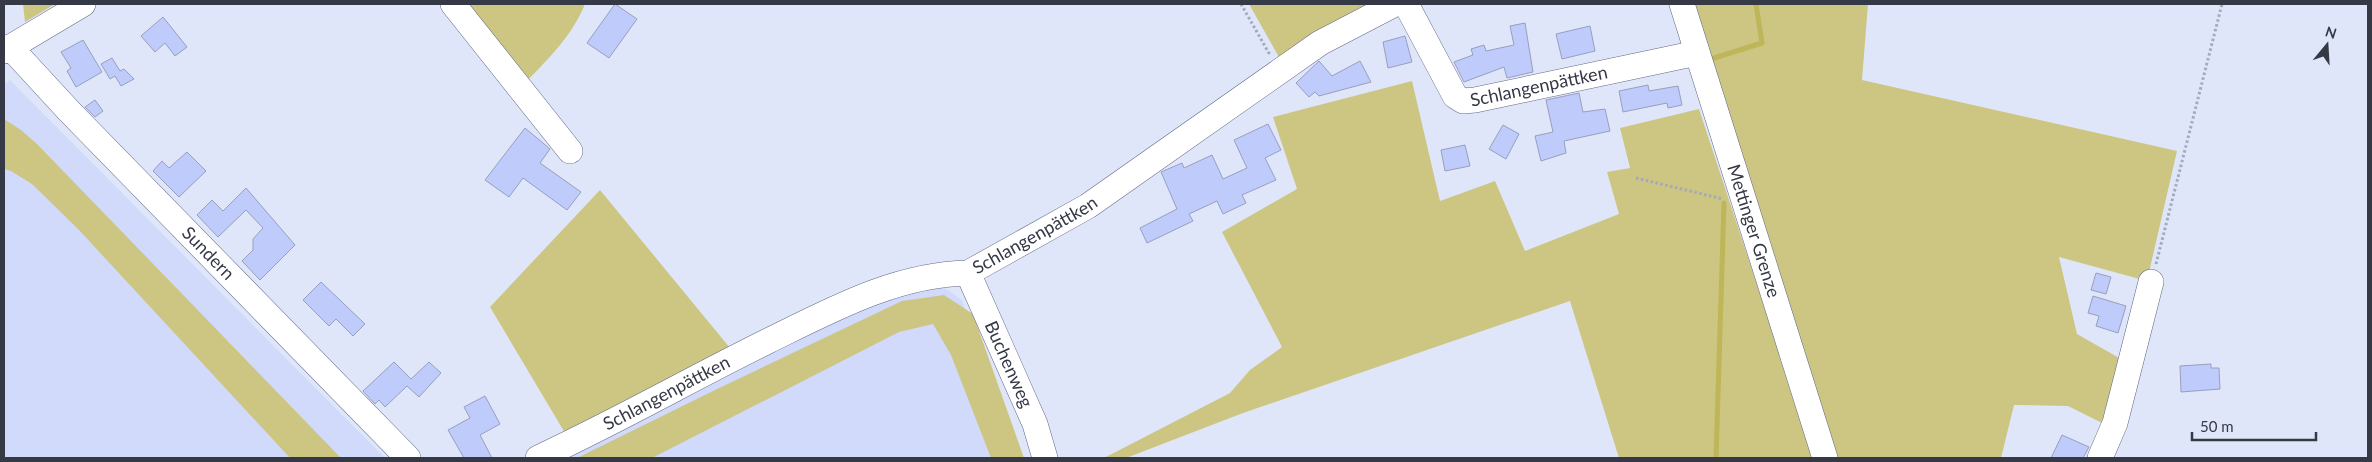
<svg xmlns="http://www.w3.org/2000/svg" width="2372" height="462" font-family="Lato,sans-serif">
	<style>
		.built { fill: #d1dafa }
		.green { fill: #ccc682 }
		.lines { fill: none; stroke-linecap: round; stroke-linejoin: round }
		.stream { stroke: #bfb559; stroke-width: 5 }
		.building { fill: #bfcbfb; stroke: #979fbe }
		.minor-casing { stroke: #616885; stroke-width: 26 }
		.path { stroke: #a4a9bb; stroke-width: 3; stroke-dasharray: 2.5 2.5; stroke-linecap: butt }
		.minor { stroke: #fff; stroke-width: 25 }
		.labels { text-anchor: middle; stroke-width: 4; stroke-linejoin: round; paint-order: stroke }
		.street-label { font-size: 18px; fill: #353845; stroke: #e0e6fa }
	</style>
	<rect width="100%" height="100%" fill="#e0e6fa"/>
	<!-- built -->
	<path class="built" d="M10 80 385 458H4V84Z
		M942 286 962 300 1008 434 1014 458H559L811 332 904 293Z"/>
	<!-- green -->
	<path class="green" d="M23 4H55L25 22Z
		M458 4H585C572 36 549 58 525 83Z
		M1249 4H1379L1280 59Z
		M1689 4H1868L1862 80 2177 151 2147 281 2059 257 2077 334 2128 363 2110 427 2068 406 2014 405 2001 458H1833Z
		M1412 81 1440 201 1495 181 1525 251 1619 214 1607 172 1630 168 1620 128 1699 109 1814 458H1619L1570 301 1243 413 1126 458H1104L1230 393 1250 370 1282 347 1222 232 1297 189 1273 117Z
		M4 119 21 130 37 144 341 458H290L79 230 32 184 11 171 4 169Z
		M600 190 730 348 565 433 490 307Z
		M944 295 973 314 1024 458H991L951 355 933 324 899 332 652 458H577L717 389 902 301Z"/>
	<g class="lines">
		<!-- stream -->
		<path class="stream" d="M1712 64 1711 59 1762 43 1756 4
			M1716 458 1724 203"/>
	</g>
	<!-- building -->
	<path class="building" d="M615 4 637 19 609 58 587 43Z
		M163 17 187 47 175 56 165 43 155 52 141 36Z
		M1525 23 1533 72 1507 78 1504 67 1464 82 1454 62 1473 55 1471 49 1484 45 1486 51 1514 45 1510 26Z
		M1590 26 1595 51 1562 59 1556 34Z
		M1405 36 1412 62 1388 68 1383 42Z
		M83 40 102 72 76 87 67 71 71 68 61 52Z
		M112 58 120 71 124 69 134 79 121 86 115 76 110 79 101 64Z
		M1319 61 1332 76 1360 61 1371 82 1319 96 1315 92 1309 97 1296 83Z
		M1648 85 1649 91 1678 86 1682 105 1668 108 1667 103 1623 112 1619 91Z
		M1579 93 1583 112 1605 109 1610 131 1564 141 1566 153 1541 161 1535 136 1553 132 1546 100Z
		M95 100 103 111 95 117 85 107Z
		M1268 124 1281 150 1265 158 1276 180 1242 195 1246 203 1223 214 1217 201 1189 214 1193 221 1147 243 1140 228 1177 209 1161 172 1182 163 1184 168 1212 155 1223 179 1247 168 1234 140Z
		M1503 125 1519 134 1506 159 1489 149Z
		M525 128 550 149 540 163 581 192 567 210 523 178 509 197 485 180Z
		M1465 145 1470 166 1445 171 1441 150Z
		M187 152 206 171 179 197 153 171 162 161 169 168Z
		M246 188 295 245 260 280 242 261 253 250V239L263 228 246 210 218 237 197 215 212 200 223 211Z
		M2096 273 2111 277 2106 294 2091 290Z
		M321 282 365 324 353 336 336 319 329 326 303 300Z
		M2093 296 2126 306 2118 333 2096 326 2099 316 2088 313Z
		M394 362 411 379 429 362 441 373 419 397 407 386 385 407 379 400 375 404 363 391Z
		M2211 364V368H2219L2220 389 2181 392 2180 366Z
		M485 396 500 424 480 435 492 458H464L448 430 470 418 464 407Z
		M2062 435 2089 447 2083 458H2051Z"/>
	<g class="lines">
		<!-- minor casing -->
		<g class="minor-casing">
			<g id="minor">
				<path d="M453 4 570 151"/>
				<path id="s1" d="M1406 4 1455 96 1463 101 1475 100 1697 53"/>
				<path id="s2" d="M1682 4 1825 458"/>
				<path id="s3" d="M10 47 69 111 408 458"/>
				<path d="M4 51 83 4"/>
				<path id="s4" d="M968 273 1035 424 1045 458"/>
				<path id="s5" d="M538 458C616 422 691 379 768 341 831 310 897 274 968 273L1088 206 1320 43 1395 4"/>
				<path d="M2100 458 2115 423 2151 282"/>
			</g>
		</g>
		<!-- path -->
		<path class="path" d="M1241 4 1270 55
			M1636 178 1723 199
			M2156 264 2222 4"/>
		<!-- minor -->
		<use href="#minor" class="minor"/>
	</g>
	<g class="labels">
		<!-- street labels -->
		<g class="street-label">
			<text dy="6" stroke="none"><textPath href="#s1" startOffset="191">Schlangenpättken</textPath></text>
			<text dy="6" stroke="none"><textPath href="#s2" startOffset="238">Mettinger Grenze</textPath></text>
			<text dy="6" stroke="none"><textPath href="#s5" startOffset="548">Schlangenpättken</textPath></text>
			<text dy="6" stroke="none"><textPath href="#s3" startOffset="286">Sundern</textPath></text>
			<text dy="6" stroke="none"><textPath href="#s4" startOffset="100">Buchenweg</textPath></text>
			<text dy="6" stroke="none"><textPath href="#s5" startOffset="144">Schlangenpättken</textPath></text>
		</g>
	</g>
	<!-- border -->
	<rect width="2372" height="462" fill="none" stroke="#353845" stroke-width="10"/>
	<!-- north arrow -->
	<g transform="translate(2327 45) rotate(18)" stroke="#e0e6fa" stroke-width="4" paint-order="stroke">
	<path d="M0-4L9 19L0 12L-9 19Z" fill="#353845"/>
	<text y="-8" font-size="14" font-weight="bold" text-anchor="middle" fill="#353845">N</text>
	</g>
	<!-- scale -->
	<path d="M2192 432v8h124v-8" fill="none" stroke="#353845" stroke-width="2.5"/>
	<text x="2200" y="432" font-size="15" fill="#353845" stroke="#e0e6fa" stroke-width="4" paint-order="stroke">50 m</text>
</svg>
